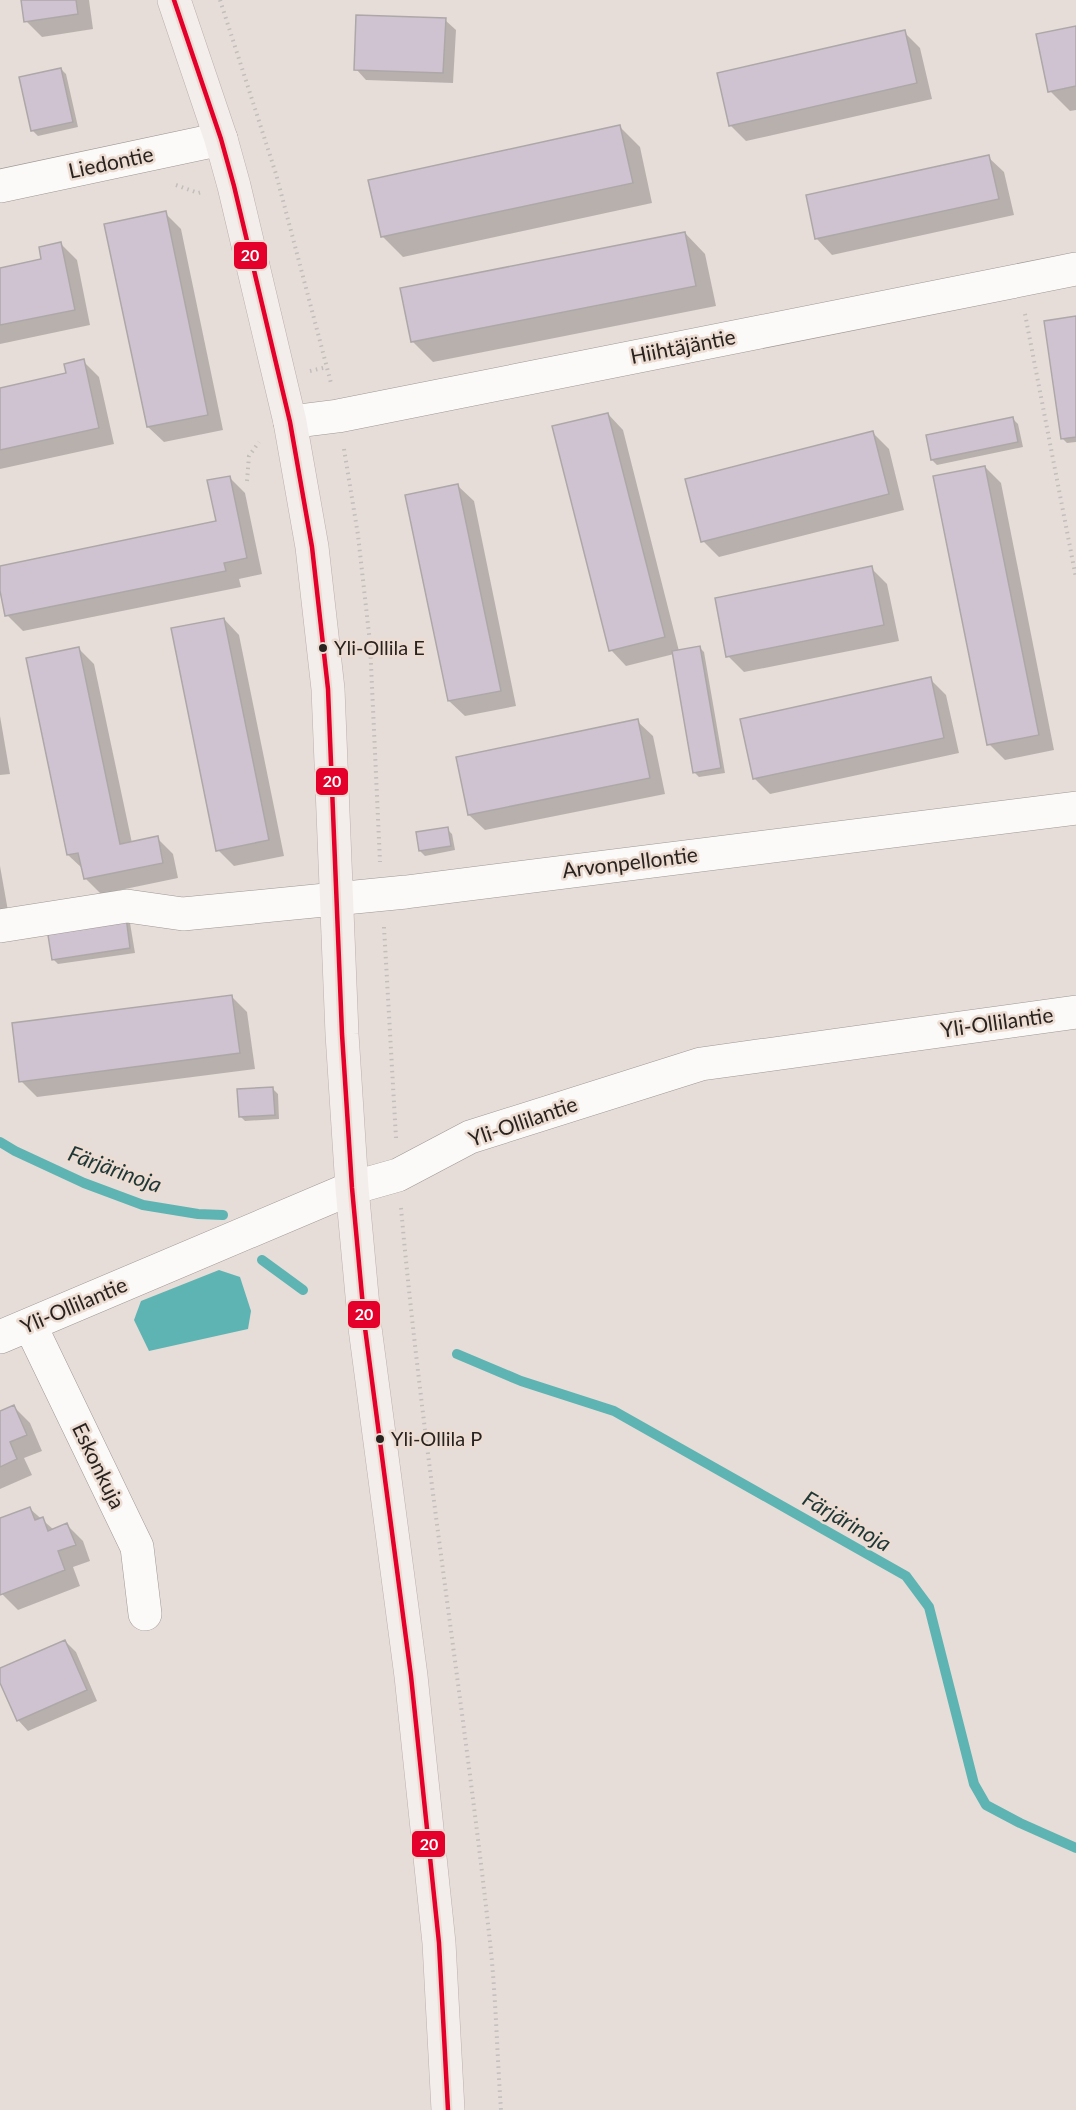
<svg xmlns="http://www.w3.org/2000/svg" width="1076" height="2110" font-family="Lato,sans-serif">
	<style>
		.water { fill: #5eb4b3 }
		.shadow { fill: #0003 }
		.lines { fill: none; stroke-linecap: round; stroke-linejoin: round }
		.stream { stroke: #5eb4b3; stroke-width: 10 }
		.building { fill: #d0c3d1; stroke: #ada8a8; stroke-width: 1.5 }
		.minor-casing { stroke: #9e9793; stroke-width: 34 }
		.major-casing { stroke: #bcb0ab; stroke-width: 34 }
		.path { stroke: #c1bebc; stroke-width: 4; stroke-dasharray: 1.5 4.5; stroke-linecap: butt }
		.minor { stroke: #fbfaf9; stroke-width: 33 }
		.major { stroke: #f3eeeb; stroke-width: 33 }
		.bus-1-casing { stroke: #ecdcd2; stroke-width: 9 }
		.bus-1 { stroke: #e4002b; stroke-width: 4.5 }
		.bus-dot { fill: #292320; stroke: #ecdcd2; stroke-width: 2 }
		.labels { text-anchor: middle; stroke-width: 5; stroke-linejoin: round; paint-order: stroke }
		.bus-label { font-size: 20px; fill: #292320; stroke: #ecdcd2; text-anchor: start }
		.street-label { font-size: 21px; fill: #292320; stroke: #ecdcd2 }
		.water-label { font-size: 22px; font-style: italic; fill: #1d3636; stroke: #ecdcd2 }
		.line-badge { stroke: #ecdcd2; stroke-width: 2 }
		.badge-label { font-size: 16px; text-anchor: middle; font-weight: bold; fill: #fff }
	</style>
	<rect width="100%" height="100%" fill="#e6ddd8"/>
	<!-- water -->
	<path class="water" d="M219 1270 240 1277 251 1311 248 1329 149 1351 134 1320 141 1301Z"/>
	<!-- shadow -->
	<path class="shadow" d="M22 0H89L93 29 42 37 26 21Z
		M445 20 456 30 453 83 366 80 356 69Z
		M1076 27V110L1070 111 1050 91Z
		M904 32 920 48 932 99 746 141 730 125Z
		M61 69 66 74 78 127 38 136 33 131 21 78Z
		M620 127 640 147 652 203 403 257 382 236Z
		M988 157 1004 172 1014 215 832 255 817 239 807 196Z
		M165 213 181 229 223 430 164 442 148 427Z
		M685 233 705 254 716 306 433 362 412 341Z
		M61 244 77 260 90 325 0 344V269L43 260Z
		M1076 318V442L1067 443 1062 438Z
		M83 361 99 377 114 444 0 469V389L68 374Z
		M608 414 623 430 679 651 699 647 704 652 725 773 699 777 694 772 674 654 626 666 611 650Z
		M1013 419 1018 424 1023 447 937 465 932 460Z
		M873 433 889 449 904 510 719 557 703 541Z
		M985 467 1001 483 1054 750 1005 760 989 744Z
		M229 477 245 493 262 574 239 579 241 587 23 631 7 615 0 584V568L217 522Z
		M458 486 474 501 516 706 465 716 449 701Z
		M871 568 887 584 899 641 744 672 728 656Z
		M224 619 239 635 284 856 234 866 218 850Z
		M79 649 94 664 132 843 157 838 173 854 178 878 101 894 85 878 83 869 68 855Z
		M930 679 946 695 959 753 770 794 754 778Z
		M0 716 10 774 0 775Z
		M637 721 653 736 665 794 485 830 469 815Z
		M447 829 452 834 455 850 425 856 420 851Z
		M0 866 8 911 0 912Z
		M125 918 130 923 135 953 58 964 53 959Z
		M231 996 247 1012 255 1069 37 1097 21 1081Z
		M273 1089 278 1094 279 1119 245 1121 240 1116Z
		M14 1407 30 1423 42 1451 24 1458 32 1475 0 1489V1413Z
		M29 1508 54 1530 67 1525 83 1541 90 1561 73 1567 80 1586 18 1610 2 1594 0 1595V1519Z
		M65 1641 76 1652 97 1701 28 1731 18 1720 0 1680V1670Z"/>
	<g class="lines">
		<!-- stream -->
		<path class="stream" d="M0 1142 15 1151 84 1183 143 1205 198 1214 223 1215
			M262 1260 303 1290
			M457 1354 521 1381 614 1411 906 1576 929 1607 974 1784 986 1805 1020 1823 1076 1848"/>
	</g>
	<!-- building -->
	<path class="building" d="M21 0H76L78 14 24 22Z
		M356 15 446 18 443 73 354 70Z
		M1076 26V86L1048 92 1036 34Z
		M905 30 917 83 729 126 717 73Z
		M61 68 73 122 31 131 19 77Z
		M620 125 633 183 381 237 368 180Z
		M989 155 999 199 815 239 806 195Z
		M166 211 208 415 147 427 104 224Z
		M685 232 696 286 411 342 400 288Z
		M61 242 75 310 0 325V268L41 259 39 247Z
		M1076 316V437L1061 439 1044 321Z
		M84 359 99 428 0 450V388L66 373 64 364Z
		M608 413 665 637 609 651 552 426Z
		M1013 417 1018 442 931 460 926 435Z
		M873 431 889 494 701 542 685 479Z
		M985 466 1039 735 987 745 933 476Z
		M230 476 247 558 224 563 226 571 5 616 0 591V566L216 521 207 480Z
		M458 484 501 691 448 701 405 495Z
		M872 566 884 625 726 657 715 598Z
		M224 618 269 840 216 851 171 628Z
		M700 646 721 768 693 773 672 651Z
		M79 647 120 844 158 836 163 863 84 879 78 853 67 855 26 658Z
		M931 677 944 738 753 779 740 719Z
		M638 719 650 778 468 815 456 757Z
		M448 827 451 846 419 851 416 832Z
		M126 917 130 948 52 960 47 929Z
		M232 995 240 1053 19 1082 12 1023Z
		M273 1087 275 1115 239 1117 237 1089Z
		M14 1405 27 1435 10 1442 17 1459 0 1467V1411Z
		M30 1507 35 1520 43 1517 48 1531 67 1523 76 1545 58 1551 65 1570 0 1595V1518Z
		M65 1640 87 1690 17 1721 0 1683V1668Z"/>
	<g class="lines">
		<!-- minor casing -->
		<g class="minor-casing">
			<path id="minor" d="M0 186 221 139
				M290 422 338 416 1076 269
				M0 926 127 906 183 914 406 892 1076 808
				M30 1325 137 1547 145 1614
				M0 1337 352 1188 398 1175 470 1137 701 1064 1076 1012"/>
		</g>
		<!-- major casing -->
		<g class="major-casing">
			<path id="major" d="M174 0 221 139 234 186 290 422 312 547 328 689 342 1034 352 1188 365 1328 411 1676 439 1943 448 2110"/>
		</g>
		<!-- path -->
		<path class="path" d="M220 0 276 174 331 383
			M176 185 198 193 202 192
			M1025 314 1076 578
			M310 371 327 367
			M344 449 358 535 370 643 380 862
			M247 481 249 456 259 442
			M384 927 396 1138
			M401 1208C423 1453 463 1697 490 1942 496 1997 497 2054 501 2110"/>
		<!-- minor -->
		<use href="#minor" class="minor"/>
		<!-- major -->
		<use href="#major" class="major"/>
		<!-- bus-1 casing -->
		<g class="bus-1-casing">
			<path id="bus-1" d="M174 0 221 139 234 186 290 422 312 547 328 689 342 1034 352 1188 365 1328 411 1676 439 1943 448 2110"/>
		</g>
		<!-- bus-1 -->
		<use href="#bus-1" class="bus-1"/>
	</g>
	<!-- markers -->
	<g class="bus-dot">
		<circle cx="323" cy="648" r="5"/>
		<circle cx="380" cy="1439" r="5"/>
	</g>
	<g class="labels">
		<!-- bus labels -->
		<g class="bus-label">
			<text x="334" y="655">Yli-Ollila E</text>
			<text x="391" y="1446">Yli-Ollila P</text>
		</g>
		<!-- street labels -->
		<g class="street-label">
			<text transform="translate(111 163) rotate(-12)" y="7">Liedontie</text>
			<text transform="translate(683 347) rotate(-11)" y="7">Hiihtäjäntie</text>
			<text transform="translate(630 863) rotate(-7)" y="7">Arvonpellontie</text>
			<text transform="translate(997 1023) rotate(-8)" y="7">Yli-Ollilantie</text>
			<text transform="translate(523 1122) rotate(-19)" y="7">Yli-Ollilantie</text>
			<text transform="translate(74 1306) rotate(-23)" y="7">Yli-Ollilantie</text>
			<text transform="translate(98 1466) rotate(64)" y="7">Eskonkuja</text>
		</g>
		<!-- water labels -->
		<g class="water-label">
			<text transform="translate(115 1169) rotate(20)" y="8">Färjärinoja</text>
			<text transform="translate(847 1521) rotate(30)" y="8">Färjärinoja</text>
		</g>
	</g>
	<g class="line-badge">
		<rect x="233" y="241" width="35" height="29" rx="6" fill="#e4002b"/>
		<rect x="315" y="767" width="34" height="29" rx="6" fill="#e4002b"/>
		<rect x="347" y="1300" width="34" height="29" rx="6" fill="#e4002b"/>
		<rect x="411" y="1830" width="35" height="28" rx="6" fill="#e4002b"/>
	</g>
	<g class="badge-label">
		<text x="250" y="261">20</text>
		<text x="332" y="787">20</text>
		<text x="364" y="1320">20</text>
		<text x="429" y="1850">20</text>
	</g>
</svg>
